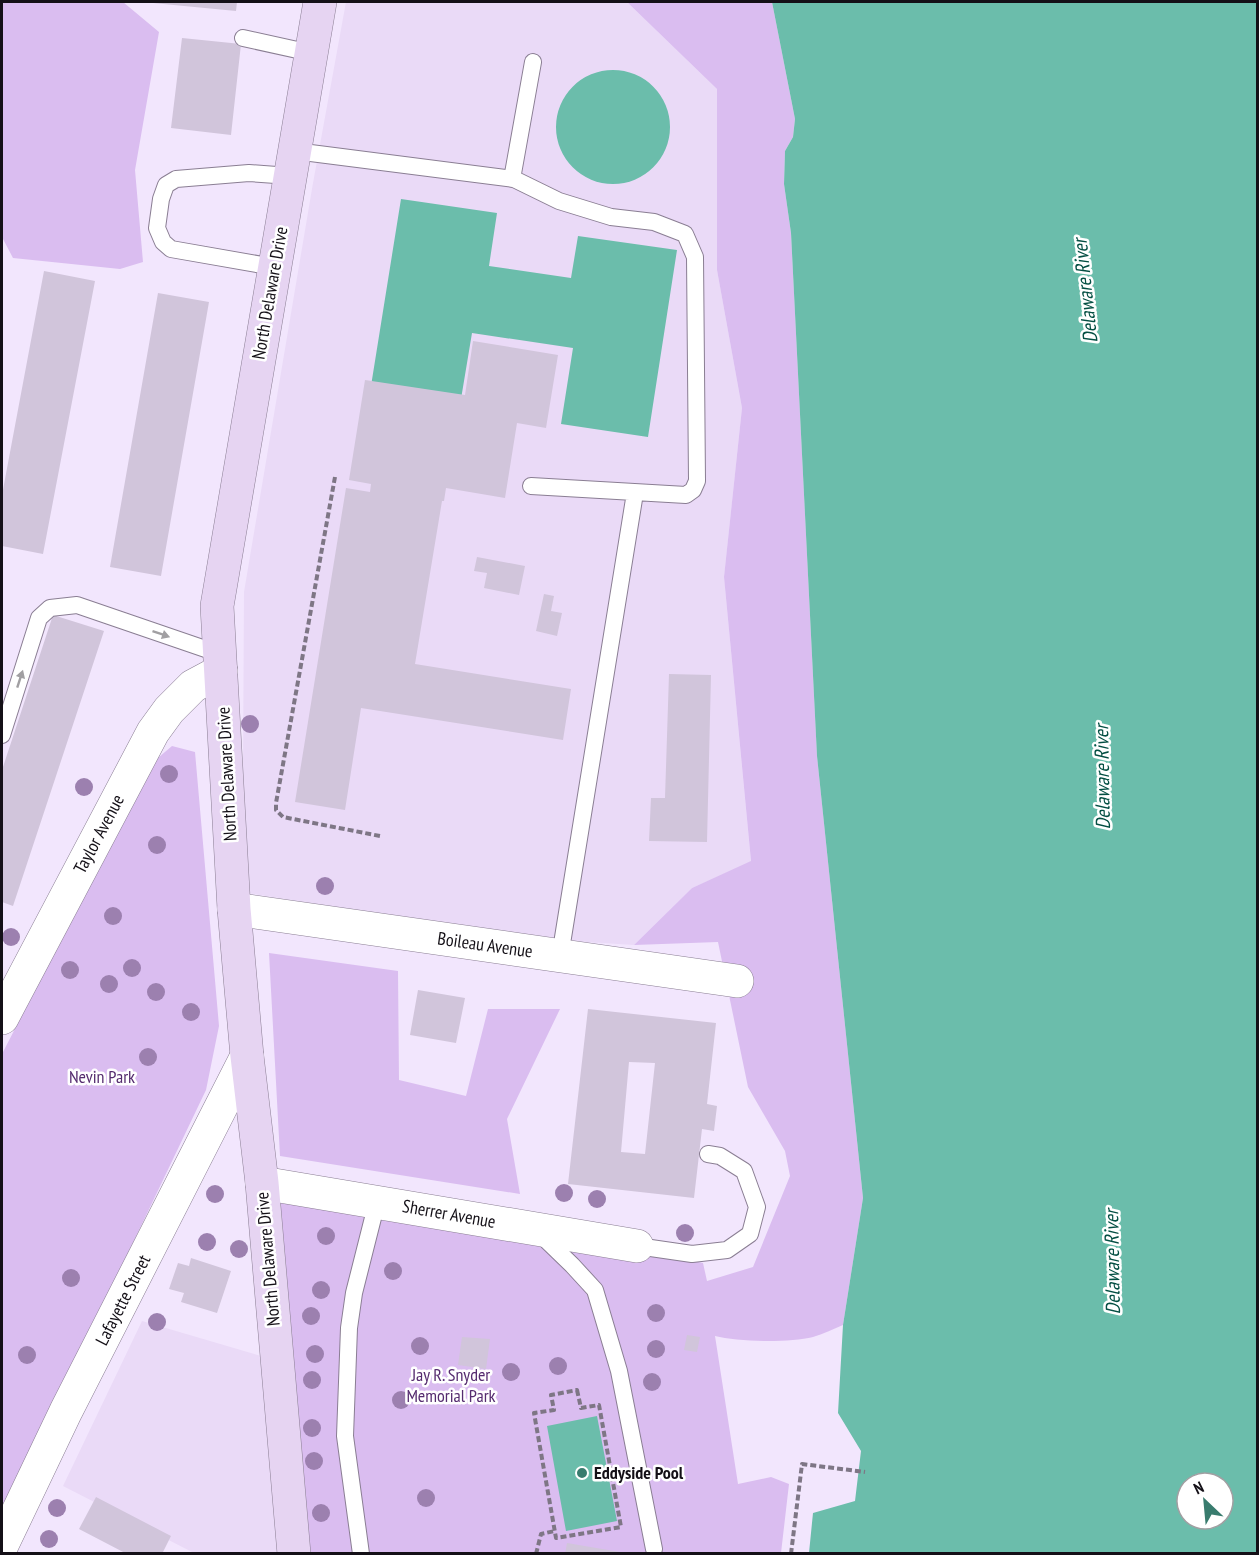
<svg xmlns="http://www.w3.org/2000/svg" width="1259" height="1555" font-family="'PT Sans Narrow',sans-serif">
	<style>
		.built { fill: #eadaf7 }
		.green { fill: #dabdf0 }
		.water { fill: #6bbdab; fill-rule: evenodd }
		.building { fill: #d1c5db; fill-rule: evenodd }
		.lines { fill: none; stroke-linecap: round; stroke-linejoin: round }
		.service-casing { stroke: #8a7e93; stroke-width: 18 }
		.minor-casing { stroke: #8a7e93; stroke-width: 34 }
		.tertiary-casing { stroke: #8a7e93; stroke-width: 34 }
		.secondary-casing { stroke: #8a7e93; stroke-width: 34 }
		.path { stroke: #7e7685; stroke-width: 4; stroke-dasharray: 6 3; stroke-linecap: butt }
		.service { stroke: #fff; stroke-width: 16 }
		.minor { stroke: #fff; stroke-width: 33 }
		.tertiary { stroke: #fff; stroke-width: 33 }
		.secondary { stroke: #e6d4f2; stroke-width: 33 }
		.tree { fill: #9c80af }
		.oneway { fill: #a19fa2 }
		.poi-dot { fill: #397c6e; stroke: #fff; stroke-width: 2 }
		.labels { text-anchor: middle; stroke-width: 5; stroke-linejoin: round; paint-order: stroke }
		.street-label { font-size: 18px; fill: #141017; stroke: #fff }
		.park-label { font-size: 18px; fill: #552c6f; stroke: #fff }
		.poi-label { font-size: 18px; font-weight: bold; fill: #141017; stroke: #fff; text-anchor: start }
		.water-label { font-size: 20px; font-style: italic; fill: #044f43; stroke: #fff }
	</style>
	<rect width="100%" height="100%" fill="#f2e6fd"/>
	<!-- built -->
	<path class="built" d="M346 2H627L717 89V270L742 408 724 577 751 862 692 888 634 945 539 939 248 893 243 774 244 592 313 183Z
		M142 1321 261 1356 283 1553H194L63 1486Z"/>
	<!-- green -->
	<path class="green" d="M2 2H123L159 32 135 170 143 262 120 269 13 258 2 237Z
		M627 2H772L795 119 793 137 785 151 784 184 791 233 817 756 863 1198 843 1325C833 1329 823 1334 813 1337 789 1343 738 1342 715 1336L738 1484 771 1477 789 1484 781 1553H294L262 1183 534 1228 703 1263 707 1281 753 1267 790 1176 785 1151 748 1087 718 942 634 945 692 888 751 861 724 577 742 408 717 270V89Z
		M172 746 195 752 219 1026 206 1090 2 1517V1054L152 763Z
		M269 953 398 971 399 1080 466 1096 488 1009H560L507 1119 520 1194 280 1156Z"/>
	<!-- water -->
	<path class="water" d="M772 2H1257V1553H809L813 1513 855 1501 861 1451 838 1413 843 1325 863 1198 817 756 791 233 784 184 785 151 793 137 795 119ZM1187 1483H1223V1519H1187Z
		M556 127a57 57 0 1 1 114 0a57 57 0 1 1-114 0Z
		M401 199 497 213 489 266 571 278 578 236 677 250 648 437 561 424 573 348 472 333 461 399 371 386Z
		M597 1416 617 1521 566 1531 547 1426Z"/>
	<!-- building -->
	<path class="building" d="M153 2H237L236 11 153 3Z
		M182 38 241 44 231 135 171 128Z
		M44 271 95 281 43 554 2 546V495Z
		M158 293 209 302 161 576 110 567Z
		M473 341 558 355 546 428 517 423 505 498 446 488 444 501H442L415 664 571 689 563 740 361 708 345 810 295 802 346 488 370 492 371 484 349 480 365 380 465 395Z
		M477 557 525 566 519 595 484 588 487 573 474 571Z
		M544 594 554 596 551 611 562 613 557 636 536 631Z
		M53 615 104 631 13 906 2 902V770Z
		M669 674 711 675 707 842 649 841 651 798H665Z
		M418 990 465 998 456 1043 410 1035Z
		M588 1009 716 1023 707 1104 717 1106 714 1131 702 1129 694 1198 568 1184ZM629 1062 655 1063 645 1154 621 1152Z
		M191 1258 231 1271 217 1313 181 1302 184 1293 169 1289 178 1263 189 1266Z
		M687 1335 700 1337 697 1352 684 1350Z
		M462 1337 490 1339 486 1369 458 1365Z
		M96 1497 171 1536 162 1554H127L79 1529Z
		M567 1543 620 1552V1554H565Z"/>
	<g class="lines">
		<!-- service casing -->
		<g class="service-casing">
			<path id="service" d="M243 38 311 53
				M295 151 514 179 559 201 611 217 654 222 685 234 695 257 697 481 693 490 686 495 531 486
				M512 179 533 62
				M274 267 171 249 163 242 157 228 161 199 166 185 176 179 249 173 290 176
				M2 735 39 618 50 608 77 605 220 654
				M560 956 635 493
				M541 1235 572 1265 595 1290 619 1371 654 1549
				M637 1246 692 1254 727 1250 750 1234 757 1207 744 1171 720 1156 708 1154
				M361 1554 345 1436 349 1328 354 1293 377 1202"/>
		</g>
		<!-- minor casing -->
		<g class="minor-casing">
			<path id="minor" d="M234 909 737 981
				M2 1018 153 732 169 710 193 686 221 671
				M262 1183 637 1246"/>
		</g>
		<!-- tertiary casing -->
		<g class="tertiary-casing">
			<path id="tertiary" d="M2 1545 66 1411 247 1056"/>
		</g>
		<!-- secondary casing -->
		<g class="secondary-casing">
			<path id="secondary" d="M294 1554 262 1183 247 1056 234 909 217 606 320 2"/>
		</g>
		<!-- path -->
		<path class="path" d="M335 477 276 803V810L283 817 380 836
			M577 1390 581 1408 599 1405 621 1527 556 1538 534 1413 554 1410 551 1395Z
			M536 1554 541 1534 555 1531
			M791 1554 802 1464 865 1472"/>
		<!-- service -->
		<use href="#service" class="service"/>
		<!-- minor -->
		<use href="#minor" class="minor"/>
		<!-- tertiary -->
		<use href="#tertiary" class="tertiary"/>
		<!-- secondary -->
		<use href="#secondary" class="secondary"/>
	</g>
	<!-- trees -->
	<g class="tree">
		<circle cx="250" cy="724" r="9"/>
		<circle cx="169" cy="774" r="9"/>
		<circle cx="84" cy="787" r="9"/>
		<circle cx="157" cy="845" r="9"/>
		<circle cx="325" cy="886" r="9"/>
		<circle cx="113" cy="916" r="9"/>
		<circle cx="11" cy="937" r="9"/>
		<circle cx="132" cy="968" r="9"/>
		<circle cx="70" cy="970" r="9"/>
		<circle cx="109" cy="984" r="9"/>
		<circle cx="156" cy="992" r="9"/>
		<circle cx="191" cy="1012" r="9"/>
		<circle cx="148" cy="1057" r="9"/>
		<circle cx="564" cy="1193" r="9"/>
		<circle cx="215" cy="1194" r="9"/>
		<circle cx="597" cy="1199" r="9"/>
		<circle cx="685" cy="1233" r="9"/>
		<circle cx="326" cy="1236" r="9"/>
		<circle cx="207" cy="1242" r="9"/>
		<circle cx="239" cy="1249" r="9"/>
		<circle cx="393" cy="1271" r="9"/>
		<circle cx="71" cy="1278" r="9"/>
		<circle cx="321" cy="1290" r="9"/>
		<circle cx="656" cy="1313" r="9"/>
		<circle cx="311" cy="1316" r="9"/>
		<circle cx="157" cy="1322" r="9"/>
		<circle cx="420" cy="1346" r="9"/>
		<circle cx="656" cy="1349" r="9"/>
		<circle cx="315" cy="1354" r="9"/>
		<circle cx="27" cy="1355" r="9"/>
		<circle cx="558" cy="1366" r="9"/>
		<circle cx="511" cy="1372" r="9"/>
		<circle cx="312" cy="1380" r="9"/>
		<circle cx="652" cy="1382" r="9"/>
		<circle cx="401" cy="1400" r="9"/>
		<circle cx="312" cy="1428" r="9"/>
		<circle cx="314" cy="1461" r="9"/>
		<circle cx="426" cy="1498" r="9"/>
		<circle cx="57" cy="1508" r="9"/>
		<circle cx="321" cy="1513" r="9"/>
		<circle cx="49" cy="1539" r="9"/>
	</g>
	<!-- one-way arrows -->
	<defs><path id="oneway-solid" d="M-6-.8H1V-3.2L6.5 0L1 3.2V.8H-6Z" transform="scale(1.5)"/></defs>
	<g class="oneway">
		<use href="#oneway-solid" transform="translate(161 634) rotate(19)"/>
		<use href="#oneway-solid" transform="translate(20 679) rotate(-72)"/>
	</g>
	<!-- markers -->
	<circle class="poi-dot" cx="582" cy="1473" r="6"/>
	<g class="labels">
		<!-- street labels -->
		<g class="street-label">
			<text transform="translate(270 293) rotate(-80)" y="6">North Delaware Drive</text>
			<text transform="translate(227 774) rotate(-93)" y="6">North Delaware Drive</text>
			<text transform="translate(99 834) rotate(-62)" y="6">Taylor Avenue</text>
			<text transform="translate(485 945) rotate(8)" y="6">Boileau Avenue</text>
			<text transform="translate(449 1214) rotate(10)" y="6">Sherrer Avenue</text>
			<text transform="translate(268 1259) rotate(-95)" y="6">North Delaware Drive</text>
			<text transform="translate(123 1300) rotate(-63)" y="6">Lafayette Street</text>
		</g>
		<!-- park labels -->
		<g class="park-label">
			<text x="102" y="1083">Nevin Park</text>
			<text x="451" y="1381">Jay R. Snyder<tspan x="451" dy="21">Memorial Park</tspan></text>
		</g>
		<!-- poi labels -->
		<g class="poi-label">
			<text x="594" y="1479">Eddyside Pool</text>
		</g>
		<!-- water labels -->
		<g class="water-label">
			<text transform="translate(1085 291) rotate(-96)" y="7">Delaware River</text>
			<text transform="translate(1102 777) rotate(-91)" y="7">Delaware River</text>
			<text transform="translate(1112 1262) rotate(-91)" y="7">Delaware River</text>
		</g>
	</g>
	<!-- border -->
	<rect width="1259" height="1555" fill="none" stroke="#141017" stroke-width="6"/>
	<!-- north arrow -->
	<g transform="translate(1205 1501) rotate(334)"><circle r="28" fill="#ffffff" stroke="#a19fa2" stroke-width="1.5"/>
	<path d="M0-4.5L10 22L0 15L-10 22Z" fill="#397c6e"/>
	<text y="-9" font-size="16" font-weight="bold" text-anchor="middle" fill="#141017">N</text>
	</g>
</svg>
